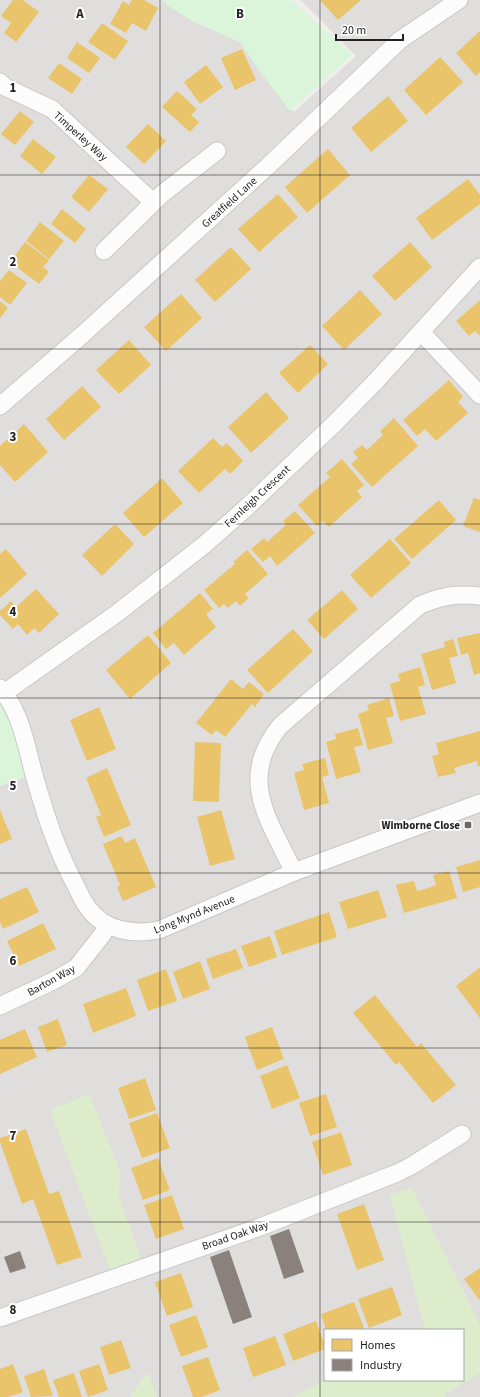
<svg xmlns="http://www.w3.org/2000/svg" width="480" height="1397" font-family="'Source Sans 3',sans-serif">
	<style>
		.residential { fill: #dfdedc; fill-rule: evenodd }
		.grass { fill: #ddeccb }
		.park { fill: #daf5da }
		.homes { fill: #e9c46a }
		.industry { fill: #8a817c }
		.lines { fill: none; stroke-linecap: round; stroke-linejoin: round }
		.street-casing { stroke: #c9c8c7; stroke-width: 19 }
		.street { stroke: #fdfcfc; stroke-width: 17 }
		.grid { fill: none; stroke: #222; stroke-width: 1; stroke-opacity: 0.55 }
		.poi-dot { fill: #6a6968; stroke: #fff; stroke-width: 1.5 }
		.labels { text-anchor: middle; stroke-width: 4; stroke-linejoin: round; paint-order: stroke }
		.street-label { font-size: 11px; fill: #222; stroke: #fff }
		.poi-label { font-size: 11px; font-weight: bold; fill: #222; stroke: #fff; text-anchor: end }
		.grid-label { font-size: 13px; text-anchor: middle; font-weight: bold; fill: #222; stroke: #fff; stroke-width: 4; stroke-linejoin: round; paint-order: stroke }
	</style>
	<rect width="100%" height="100%" fill="#f0eeeb"/>
	<!-- residential -->
	<path class="residential" d="M0 0H162L245 45 294 112 356 56 301 0H480V1397H0ZM325 1330H463V1380H325Z"/>
	<!-- grass -->
	<path class="grass" d="M89 1094 120 1171 119 1197 144 1267 113 1278 50 1110Z
		M412 1188 480 1325V1373L444 1395 445 1397H292L327 1380H463V1330H425L390 1195Z
		M147 1372 157 1397H130Z"/>
	<!-- park -->
	<path class="park" d="M164 0H291L352 55 290 111 258 69 240 42 192 21 167 5Z
		M0 688 34 774 0 786Z"/>
	<!-- homes -->
	<path class="homes" d="M13 0H23L39 12 16 42 4 33 11 23 1 16Z
		M132 0H144L158 8 146 31 132 23 126 33 110 24 123 1 129 5Z
		M320 0H361L338 20Z
		M102 23 128 41 115 60 88 42Z
		M480 31V72L476 76 456 53Z
		M77 42 100 58 89 73 67 58Z
		M242 49 256 80 235 90 221 58Z
		M440 57 463 82 426 115 404 90Z
		M59 63 82 79 72 94 48 78Z
		M206 65 223 87 200 104 184 82Z
		M177 91 197 109 191 115 199 122 190 132 162 107Z
		M388 96 408 121 371 152 351 128Z
		M20 111 34 122 15 145 1 134Z
		M148 124 166 141 144 164 126 147Z
		M33 139 56 157 42 174 20 156Z
		M328 149 350 175 307 213 285 187Z
		M89 175 108 189 89 212 71 197Z
		M468 179 480 195V204L432 240 416 218Z
		M278 194 298 217 259 252 238 229Z
		M62 209 86 229 75 243 51 224Z
		M40 222 64 241 49 259 26 241Z
		M25 242 49 260 43 267 49 272 39 284 10 262Z
		M410 242 432 267 395 301 372 276Z
		M231 247 251 269 215 302 195 280Z
		M9 270 27 283 10 305 0 297V281Z
		M360 290 382 314 344 350 322 326Z
		M181 294 202 318 166 351 144 327Z
		M480 300V336L475 331 469 336 456 321Z
		M0 301 8 308 0 318Z
		M129 340 151 365 119 394 96 370Z
		M310 345 328 364 298 393 279 373Z
		M449 380 463 397 458 402 468 413 436 441 425 429 417 436 403 420Z
		M82 386 101 407 64 440 46 419Z
		M266 392 289 418 251 453 228 427Z
		M394 418 418 446 372 487 351 464 358 458 353 452 362 445 367 450 383 435 380 431Z
		M24 424 48 452 15 482 0 465V446Z
		M213 438 222 447 227 443 243 461 230 474 225 469 199 493 178 471Z
		M342 459 364 485 357 491 362 497 329 527 323 521 317 526 298 505 330 477 326 473Z
		M162 478 183 503 144 537 123 513Z
		M474 498 480 500V532L463 526Z
		M439 500 456 520 412 559 394 539Z
		M295 511 315 533 277 566 270 556 263 562 251 549 264 538 267 542 286 525 283 521Z
		M115 524 134 544 102 576 82 555Z
		M390 539 411 563 371 598 350 575Z
		M6 549 27 574 0 598V554Z
		M247 550 268 574 245 594 249 598 240 606 236 601 228 608 224 604 219 608 204 590 235 564 233 562Z
		M36 589 59 614 39 633 34 628 27 635 18 624 13 629 0 615V611L11 601 16 607Z
		M342 590 358 609 324 639 307 620Z
		M200 593 213 609 206 614 216 627 184 655 174 643 166 649 153 633Z
		M293 629 313 651 268 693 247 670Z
		M480 633V673L474 675 468 653 461 655 457 638Z
		M148 635 171 663 130 699 106 670Z
		M453 639 458 656 449 658 456 683 432 690 421 654 445 647 444 642Z
		M420 667 425 685 418 687 426 714 400 721 390 684 400 681 398 674Z
		M231 679 243 689 249 682 264 694 255 707 252 704 225 737 216 730 212 735 196 723Z
		M389 698 394 716 386 718 393 743 368 750 358 714 369 710 367 705Z
		M99 707 116 749 87 761 70 720Z
		M358 728 363 745 354 747 361 772 336 779 326 742 336 739 335 734Z
		M480 731V766H478L477 761 454 768 456 773 438 777 432 756 439 754 436 743Z
		M195 742 221 743 219 802 193 801Z
		M325 758 329 775 322 777 329 803 304 810 294 773 304 770 302 764Z
		M107 768 131 825 104 837 96 817 101 815 86 778Z
		M0 810 12 839 0 844Z
		M221 810 235 859 210 866 197 817Z
		M122 836 125 843 135 838 156 887 123 901 117 887 120 885 103 844Z
		M480 860V887L463 892 456 867Z
		M449 871 457 898 404 913 396 885 414 881 417 891 425 889 436 885 433 875Z
		M27 887 39 912 3 929 0 922V899Z
		M378 890 387 917 348 929 339 902Z
		M329 912 337 937 282 955 274 931Z
		M43 923 56 949 19 966 7 941Z
		M270 936 277 957 249 967 241 946Z
		M236 949 243 968 213 979 206 959Z
		M200 961 210 989 183 999 173 972Z
		M479 968 480 969V1018L456 986Z
		M166 969 177 1001 148 1011 137 980Z
		M126 988 136 1016 93 1033 83 1004Z
		M375 995 417 1047 421 1043 456 1085 433 1103 399 1062 396 1065 353 1013Z
		M58 1019 67 1045 47 1052 38 1027Z
		M272 1027 284 1059 257 1070 245 1037Z
		M25 1029 37 1057 0 1074V1040Z
		M287 1065 300 1098 272 1109 260 1076Z
		M145 1078 156 1110 129 1119 118 1088Z
		M326 1094 337 1127 310 1136 299 1103Z
		M157 1113 170 1148 142 1158 129 1123Z
		M26 1129 49 1194 59 1191 82 1257 57 1265 33 1199 22 1204 0 1142V1138Z
		M341 1132 352 1165 323 1175 312 1142Z
		M158 1158 170 1190 143 1200 131 1168Z
		M172 1195 184 1229 156 1239 144 1205Z
		M364 1204 384 1260 357 1270 337 1214Z
		M480 1268V1301L464 1279Z
		M181 1273 193 1307 167 1316 155 1282Z
		M392 1287 402 1315 369 1328 358 1299Z
		M354 1302 364 1328 358 1330H326L321 1314Z
		M196 1315 208 1347 181 1357 169 1325Z
		M316 1321 325 1345V1349L293 1361 283 1334Z
		M275 1336 286 1365 253 1377 243 1348Z
		M121 1340 131 1368 109 1375 100 1347Z
		M208 1357 220 1390 202 1397H193L182 1366Z
		M13 1364 23 1392 8 1397H0V1369Z
		M99 1364 108 1390 88 1397 79 1371Z
		M44 1369 53 1396 31 1397 24 1376Z
		M74 1373 82 1397H59L53 1380Z"/>
	<!-- industry -->
	<path class="industry" d="M289 1229 304 1272 284 1279 270 1236Z
		M229 1250 252 1317 233 1324 210 1257Z
		M20 1251 26 1268 10 1273 4 1257Z"/>
	<g class="lines">
		<!-- street casing -->
		<g class="street-casing">
			<path id="street" d="M0 82 5 87 52 109 153 202
				M104 251 162 194 217 151
				M421 332 480 395
				M0 406 82 335 267 167 400 40 459 0
				M0 688C21 712 26 745 34 775 45 813 56 849 75 884 79 892 82 900 88 908 105 931 133 935 159 930L294 872 480 803
				M4 693 116 614 204 545 246 508 334 424 376 381 480 267
				M294 872C269 820 237 779 280 726L420 605C442 596 457 593 480 596
				M0 1006 53 981 76 968 102 935 108 925
				M0 1318 260 1227 397 1173 411 1166 462 1134"/>
		</g>
		<!-- street -->
		<use href="#street" class="street"/>
	</g>
	<!-- grid -->
	<path class="grid" d="M160 0V1397M320 0V1397M0 175H480M0 349H480M0 524H480M0 698H480M0 873H480M0 1048H480M0 1222H480"/>
	<!-- markers -->
	<rect class="poi-dot" x="464" y="821" width="8" height="8" rx="2"/>
	<g class="labels">
		<!-- street labels -->
		<g class="street-label">
			<text transform="translate(81 136) rotate(42)" y="4">Timperley Way</text>
			<text transform="translate(229 202) rotate(-42)" y="4">Greatfield Lane</text>
			<text transform="translate(257 496) rotate(-43)" y="4">Fernleigh Crescent</text>
			<text transform="translate(194 914) rotate(-22)" y="4">Long Mynd Avenue</text>
			<text transform="translate(51 980) rotate(-29)" y="4">Barton Way</text>
			<text transform="translate(235 1235) rotate(-19)" y="4">Broad Oak Way</text>
		</g>
		<!-- poi labels -->
		<g class="poi-label">
			<text x="460" y="829">Wimborne Close</text>
		</g>
	</g>
	<g class="grid-label">
		<text x="80" y="18">A</text>
		<text x="240" y="18">B</text>
		<text x="13" y="92">1</text>
		<text x="13" y="266">2</text>
		<text x="13" y="441">3</text>
		<text x="13" y="616">4</text>
		<text x="13" y="790">5</text>
		<text x="13" y="965">6</text>
		<text x="13" y="1140">7</text>
		<text x="13" y="1314">8</text>
	</g>
	<!-- legend -->
	<rect x="324" y="1329" width="140" height="52" fill="#ffffff" stroke="#a7a7a7"/>
	<rect x="332" y="1339" width="20" height="12" fill="#e9c46a" stroke="#a7a7a7"/>
	<text x="360" y="1349" font-size="12" fill="#222222">Homes</text>
	<rect x="332" y="1359" width="20" height="12" fill="#8a817c" stroke="#a7a7a7"/>
	<text x="360" y="1369" font-size="12" fill="#222222">Industry</text>
	<!-- scale -->
	<path d="M336 34v6h67v-6" fill="none" stroke="#222222" stroke-width="2"/>
	<text x="342" y="34" font-size="12" fill="#222222" stroke="#ffffff" stroke-width="3" paint-order="stroke">20 m</text>
</svg>
